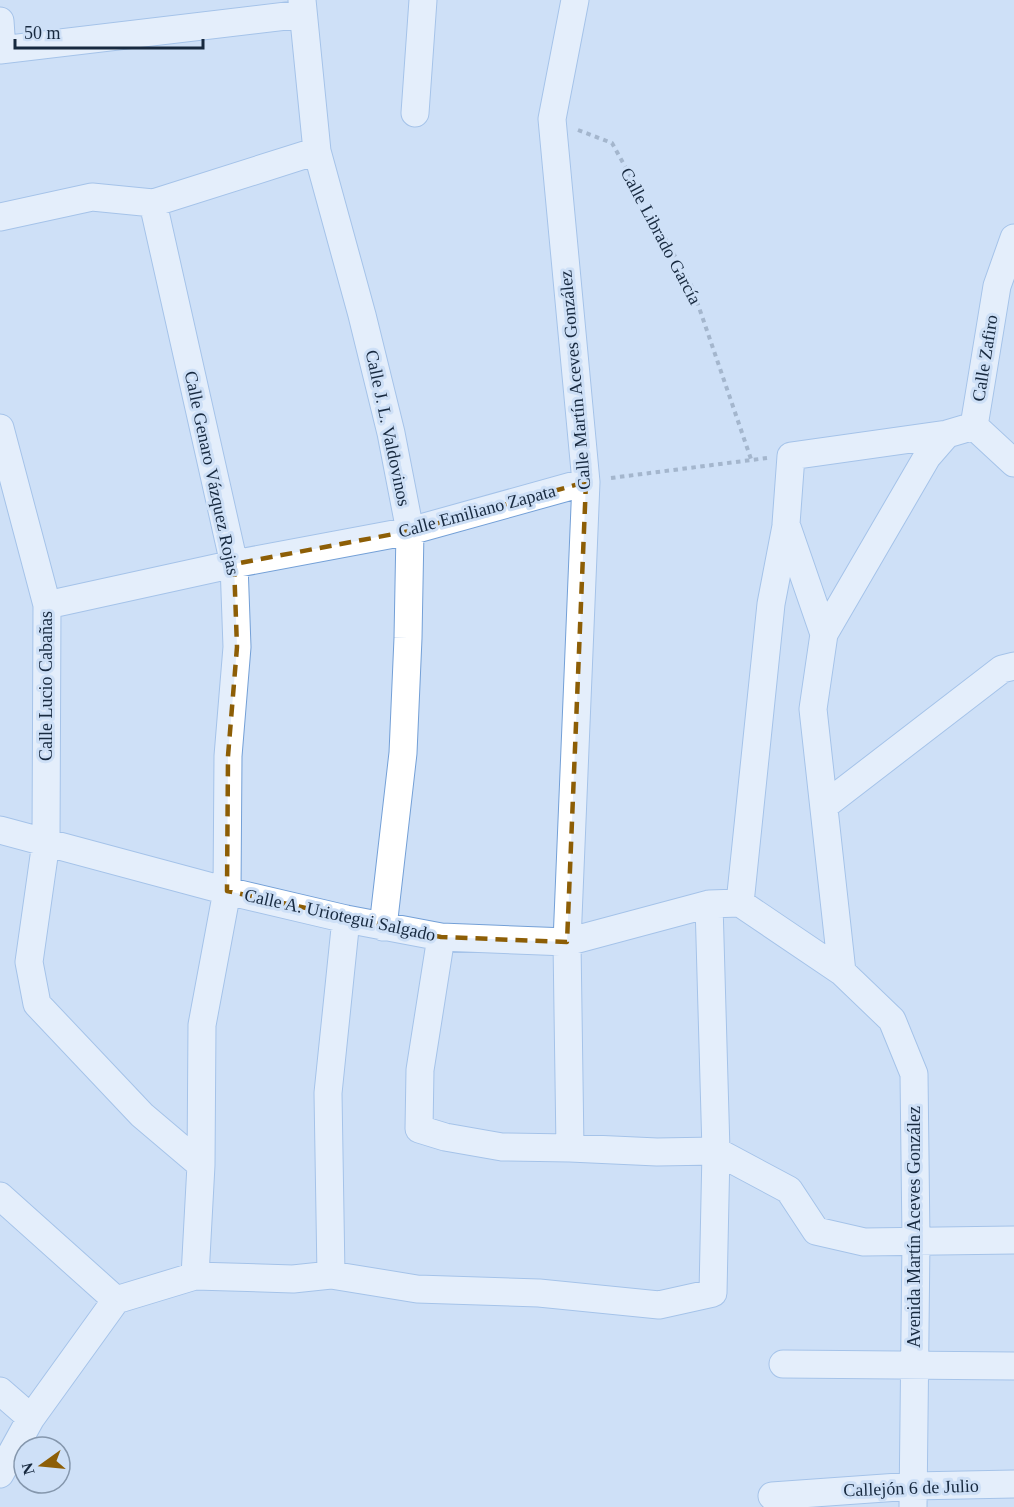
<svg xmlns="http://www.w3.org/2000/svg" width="1014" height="1507" font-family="'Times New Roman',serif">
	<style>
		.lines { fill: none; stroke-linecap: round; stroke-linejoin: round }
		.minor-casing { stroke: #74a0d7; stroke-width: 29 }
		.path { stroke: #718399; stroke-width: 4; stroke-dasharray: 4.5 4.5; stroke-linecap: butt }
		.minor { stroke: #fff; stroke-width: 27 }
		.marked { fill: none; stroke: #8d5e06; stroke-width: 4.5; stroke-dasharray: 12 8; stroke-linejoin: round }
		.labels { text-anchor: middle; stroke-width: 6; stroke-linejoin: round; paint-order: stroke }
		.street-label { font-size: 18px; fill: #17293f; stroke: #cee0f7 }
	</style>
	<rect width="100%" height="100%" fill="#cee0f7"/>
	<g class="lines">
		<!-- minor casing -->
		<g class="minor-casing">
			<path id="minor" d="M302 0 317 151 362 315 391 433 410 531 408 638 403 753 383 927
				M0 21 2 50
				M0 50 303 14
				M415 113 423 0
				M153 203 234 564 237 647 228 756 227 891 202 1025 201 1165 195 1276
				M0 217 92 197 153 203 317 151
				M974 426 997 286 1014 238
				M974 426 1014 463
				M0 428 47 605 46 842 29 962 37 1004 142 1115 201 1165
				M47 605 234 564 410 531 586 482
				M824 634 927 457 947 434
				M824 806 1002 669 1014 666
				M0 830 227 891 346 919 441 937 567 942 709 904 740 903 842 972 892 1020 914 1074 916 1241 913 1507
				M740 903 771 604 786 526
				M441 937 420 1070 419 1129 445 1137 502 1147 570 1148 657 1152 716 1151 789 1190 816 1231 864 1242 1014 1240
				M842 972 813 709 824 634 786 524 791 456 947 434 974 426
				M570 1148 567 942 586 482 552 119 575 0
				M0 1196 116 1300
				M331 1275 328 1093 346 919
				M783 1364 1014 1366
				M0 1391 31 1418
				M0 1474 31 1418 116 1300 195 1276 293 1279 331 1275 417 1289 539 1293 659 1305 713 1293 716 1151 709 904
				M772 1496 913 1486 1014 1484"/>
		</g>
		<!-- path -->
		<path class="path" d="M578 130 612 143 692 287 751 459
			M611 478 767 458"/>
		<!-- minor -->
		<use href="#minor" class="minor"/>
	</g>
	<!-- marked area -->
	<path d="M0 0H1014V1507H0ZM586 482 567 942 441 937 227 891 228 756 237 647 234 564 410 531Z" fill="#cee0f7" fill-opacity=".55" fill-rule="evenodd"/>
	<path class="marked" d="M586 482 567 942 441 937 227 891 228 756 237 647 234 564 410 531Z"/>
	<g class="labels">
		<!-- street labels -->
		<g class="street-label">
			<text transform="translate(661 236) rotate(62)" y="6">Calle Librado García</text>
			<text transform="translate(985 358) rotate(-81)" y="6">Calle Zafiro</text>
			<text transform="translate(575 380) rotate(-95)" y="6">Calle Martín Aceves González</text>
			<text transform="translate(388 428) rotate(78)" y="6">Calle J. L. Valdovinos</text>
			<text transform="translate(212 473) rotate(78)" y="6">Calle Genaro Vázquez Rojas</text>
			<text transform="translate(477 511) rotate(-15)" y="6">Calle Emiliano Zapata</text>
			<text transform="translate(46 686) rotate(-90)" y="6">Calle Lucio Cabañas</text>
			<text transform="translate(340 915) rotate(12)" y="6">Calle A. Uriotegui Salgado</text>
			<text transform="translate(914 1227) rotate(-90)" y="6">Avenida Martín Aceves González</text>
			<text transform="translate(911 1488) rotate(-2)" y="6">Callejón 6 de Julio</text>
		</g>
	</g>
	<!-- north arrow -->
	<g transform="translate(42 1465) rotate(255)"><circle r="28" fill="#cee0f7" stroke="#8597ad" stroke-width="1.5"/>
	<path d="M0-4.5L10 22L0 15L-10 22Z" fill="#8d5e06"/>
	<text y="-9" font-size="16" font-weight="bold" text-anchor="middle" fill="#17293f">N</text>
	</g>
	<!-- scale -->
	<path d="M15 39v9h188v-9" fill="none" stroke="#17293f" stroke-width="3"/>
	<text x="24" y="39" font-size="18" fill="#17293f" stroke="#cee0f7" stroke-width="4.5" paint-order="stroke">50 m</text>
</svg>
